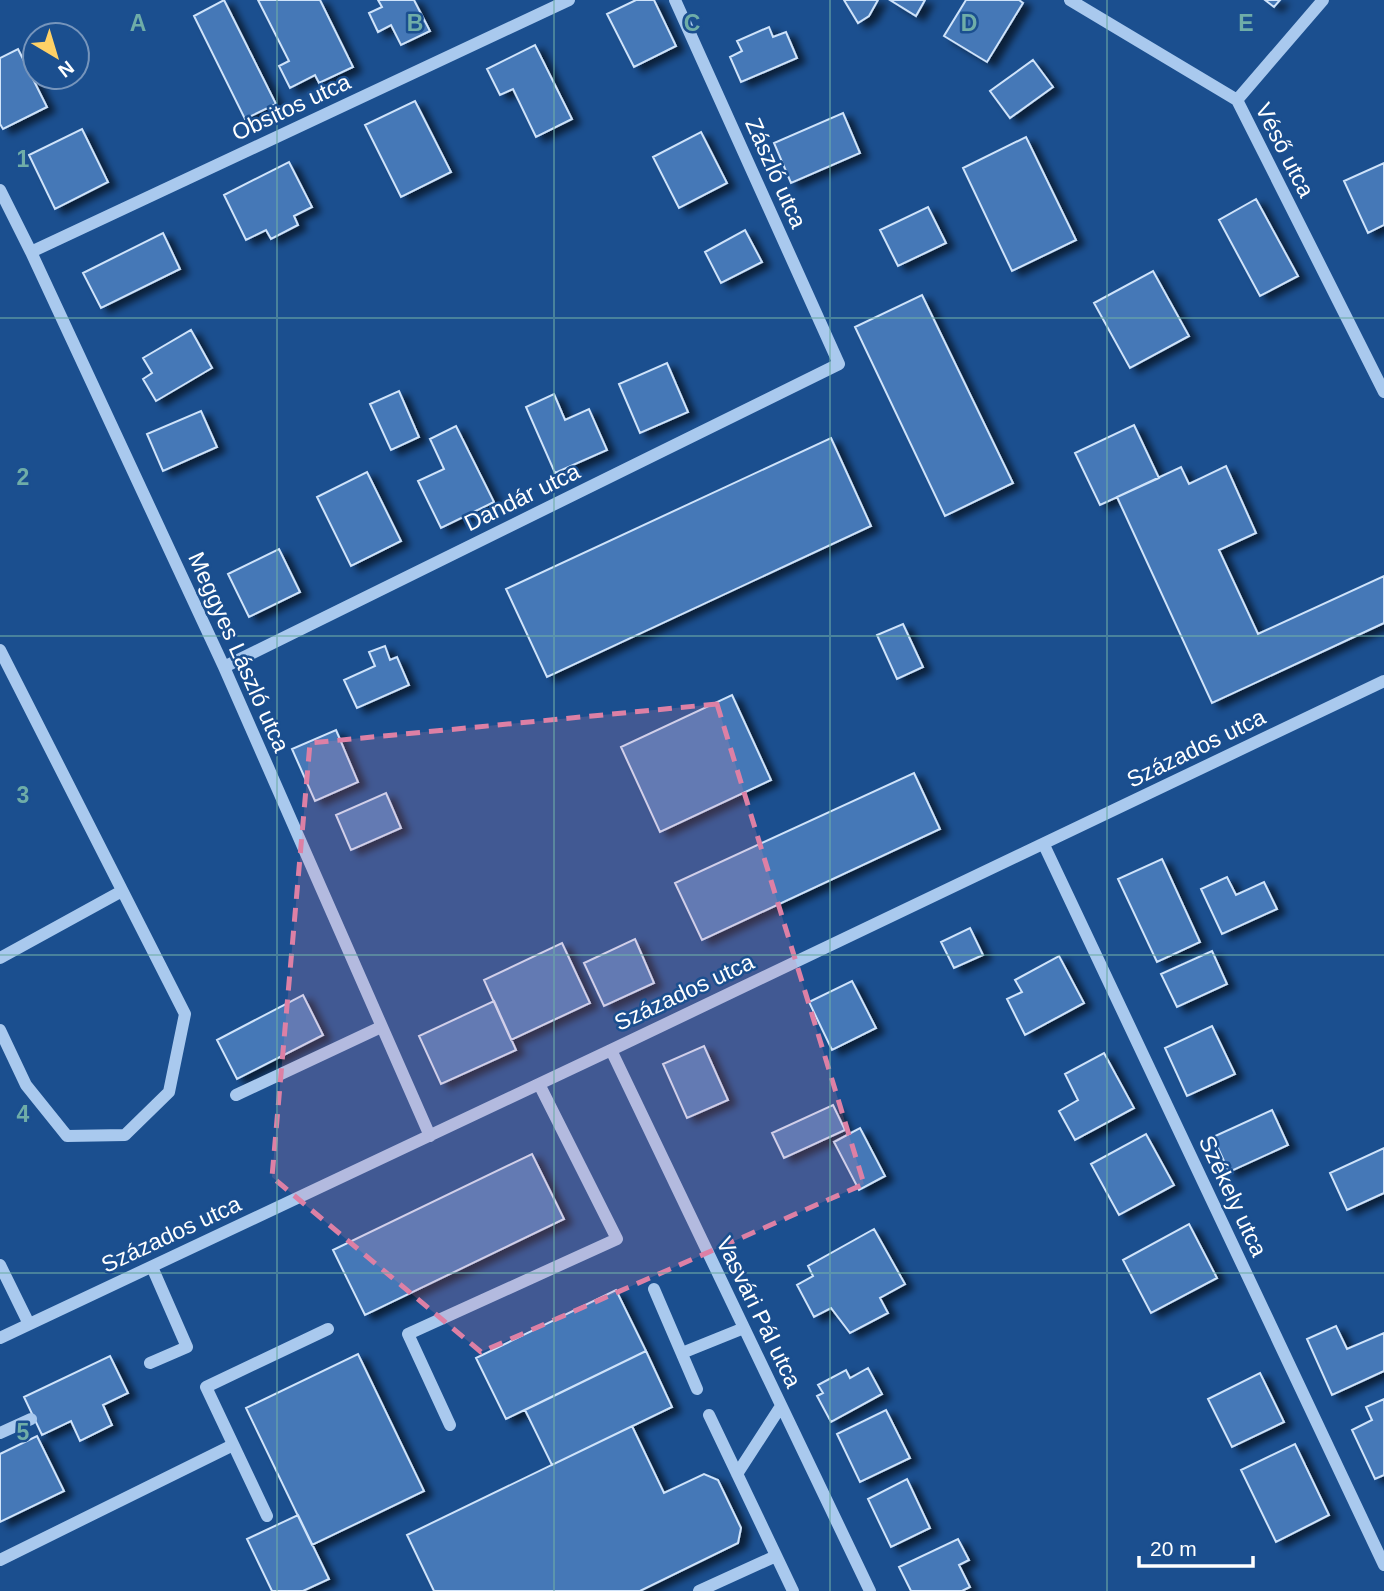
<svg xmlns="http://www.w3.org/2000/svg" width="1384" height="1591" font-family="Arial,sans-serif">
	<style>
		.building { fill: #4478b7; stroke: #cfe3fa; stroke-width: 2; filter: url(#shadow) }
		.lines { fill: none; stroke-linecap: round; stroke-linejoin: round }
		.minor { stroke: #a9c9ee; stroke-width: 12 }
		.marked { fill: #dd80a5; fill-opacity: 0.2; stroke: #dd80a5; stroke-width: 5; stroke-dasharray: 14 9; stroke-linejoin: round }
		.grid { fill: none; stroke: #6fada8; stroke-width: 2; stroke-opacity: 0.55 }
		.labels { text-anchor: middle; stroke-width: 5; stroke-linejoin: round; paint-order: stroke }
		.street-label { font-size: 23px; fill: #fff; stroke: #1b4f8f }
		.grid-label { font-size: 23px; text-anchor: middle; font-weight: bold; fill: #6fada8; stroke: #1b4f8f; stroke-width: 5; stroke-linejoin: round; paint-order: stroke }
	</style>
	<defs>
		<filter id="shadow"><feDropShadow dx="8" dy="4.5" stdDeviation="3.5" flood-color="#0009"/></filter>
	</defs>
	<rect width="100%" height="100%" fill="#1b4f8f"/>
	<!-- building -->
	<path class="building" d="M224 0 276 104 245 119 194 16Z
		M258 0H320L353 67 319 83 315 75 290 88 279 66 289 61Z
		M378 0H414L430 31 401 45 391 25 378 32 369 13 382 7Z
		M636 0H654L676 46 634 67 607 14Z
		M844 0H878L869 16 858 23Z
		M890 0H925L916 16Z
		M966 0H1019L1023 3 987 62 944 36Z
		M1265 0H1280L1274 7Z
		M769 27 773 37 786 32 797 58 741 82 730 57 742 51 737 41Z
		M535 45 572 119 536 137 513 89 500 95 487 69Z
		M18 49 47 107 3 129 0 124V58Z
		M1033 60 1053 87 1010 118 990 91Z
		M415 101 451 172 401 197 365 125Z
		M843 113 860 153 791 183 774 143Z
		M82 129 108 182 55 209 29 155Z
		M701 132 727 183 679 208 653 157Z
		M1026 137 1076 240 1012 271 963 168Z
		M289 162 312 207 294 216 298 225 271 239 266 230 246 240 224 195Z
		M1384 163V225L1368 233 1344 181Z
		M1256 199 1298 276 1260 296 1219 220Z
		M928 207 946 243 898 266 880 230Z
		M745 230 762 262 721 283 705 252Z
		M163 233 180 269 101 308 83 273Z
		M1153 271 1189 336 1130 368 1094 303Z
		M922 295 1013 483 945 516 855 327Z
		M191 330 212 368 156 401 143 379 152 373 143 358Z
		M667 363 688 412 640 433 619 384Z
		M399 391 419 437 391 450 370 404Z
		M554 394 565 420 589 409 607 450 555 473 526 407Z
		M201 411 217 447 163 471 147 434Z
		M1134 425 1159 478 1100 505 1075 453Z
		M456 426 494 502 441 528 418 481 444 469 430 439Z
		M831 438 871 526 547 677 506 589Z
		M1226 466 1256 533 1219 550 1258 634 1384 576V623L1212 703 1117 497 1181 467 1189 484Z
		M367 472 401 541 351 566 317 497Z
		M279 549 300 592 249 617 228 574Z
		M903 624 923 667 897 679 877 635Z
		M385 646 390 660 397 657 409 685 357 708 344 680 375 666 369 652Z
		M732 695 771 780 660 832 621 747Z
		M336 730 358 782 315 801 292 749Z
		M914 773 940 829 702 940 675 883Z
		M386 793 401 828 351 850 336 815Z
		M1162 859 1200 942 1157 962 1118 879Z
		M1227 877 1236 895 1264 882 1277 909 1222 934 1201 889Z
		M970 928 983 955 954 968 941 942Z
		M635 939 654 983 604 1006 584 963Z
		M562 943 590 1003 511 1040 484 980Z
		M1212 951 1227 984 1177 1007 1161 974Z
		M1059 956 1084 1003 1025 1035 1007 999 1022 992 1015 980Z
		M852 981 876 1028 832 1050 809 1002Z
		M303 995 323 1035 237 1079 217 1040Z
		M494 1001 516 1050 441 1084 419 1036Z
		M1212 1026 1235 1074 1187 1096 1165 1048Z
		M704 1046 728 1100 687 1118 663 1064Z
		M1104 1053 1134 1108 1075 1140 1059 1111 1078 1100 1065 1074Z
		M833 1105 845 1130 784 1158 772 1133Z
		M1272 1110 1288 1145 1229 1172 1213 1137Z
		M860 1128 885 1176 859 1190 834 1142Z
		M1146 1134 1174 1185 1119 1215 1091 1164Z
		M1384 1148V1193L1347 1210 1330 1173Z
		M532 1154 564 1219 365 1315 333 1250Z
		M1189 1224 1217 1278 1151 1313 1123 1260Z
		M874 1229 905 1284 880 1298 888 1313 850 1333 831 1308 814 1317 797 1285 813 1276 808 1266Z
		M616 1290 646 1351 506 1419 476 1358Z
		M1336 1326 1347 1349 1384 1333V1371L1332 1395 1307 1339Z
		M646 1351 672 1407 552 1465 525 1410Z
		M358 1354 424 1491 312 1545 246 1408Z
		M110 1356 128 1393 103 1405 112 1425 80 1441 71 1421 42 1435 24 1397Z
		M868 1368 882 1394 831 1422 817 1396 823 1393 818 1385 846 1370 850 1378Z
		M1260 1373 1284 1422 1232 1447 1208 1399Z
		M1384 1399V1475L1375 1479 1352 1430 1372 1420 1366 1407Z
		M886 1410 910 1458 860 1482 837 1434Z
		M632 1426 664 1493 704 1474 718 1480 741 1528 738 1543 640 1591H434L407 1535Z
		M37 1436 64 1491 0 1522V1454Z
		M1295 1444 1329 1515 1276 1542 1241 1470Z
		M907 1479 930 1528 891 1547 868 1499Z
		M298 1515 329 1579 303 1591H272L247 1539Z
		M958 1539 969 1560 959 1565 970 1587 962 1591H911L899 1567Z"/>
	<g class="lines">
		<!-- minor -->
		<path class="minor" d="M1070 0 1237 100 1384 392
			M1237 100 1323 0
			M0 190 31 252 224 667 430 1136
			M31 252 569 0
			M0 650 185 1014 169 1092 125 1135 67 1136 26 1085 0 1030
			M224 667 839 364 675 0
			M1044 845 1384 1565
			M0 958 122 891
			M611 1050 870 1591
			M236 1095 381 1027
			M0 1265 29 1324
			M654 1289 697 1389
			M0 1338 611 1050 1384 681
			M682 1353 744 1328
			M150 1363 187 1347 152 1267
			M709 1415 793 1591
			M450 1425 408 1334 617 1239 539 1084
			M0 1433 31 1419
			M737 1474 781 1406
			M267 1516 206 1387 328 1329
			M0 1560 233 1445
			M699 1591 776 1556"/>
	</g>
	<!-- marked area -->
	<path class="marked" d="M717 704 864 1184 481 1352 272 1177 310 743Z"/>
	<!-- grid -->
	<path class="grid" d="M277 0V1591M554 0V1591M830 0V1591M1107 0V1591M0 318H1384M0 636H1384M0 955H1384M0 1273H1384"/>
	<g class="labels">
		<!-- street labels -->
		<g class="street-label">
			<text transform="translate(291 107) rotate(-25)" y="8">Obsitos utca</text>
			<text transform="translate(1285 150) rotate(63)" y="8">Véső utca</text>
			<text transform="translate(776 173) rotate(66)" y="8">Zászló utca</text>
			<text transform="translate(522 497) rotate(-26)" y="8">Dandár utca</text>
			<text transform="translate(239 652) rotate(66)" y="8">Meggyes László utca</text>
			<text transform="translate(1196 748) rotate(-26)" y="8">Százados utca</text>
			<text transform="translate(684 992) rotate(-25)" y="8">Százados utca</text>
			<text transform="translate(1233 1196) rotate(65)" y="8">Székely utca</text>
			<text transform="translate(171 1234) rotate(-25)" y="8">Százados utca</text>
			<text transform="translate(759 1312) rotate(64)" y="8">Vasvári Pál utca</text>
		</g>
	</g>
	<g class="grid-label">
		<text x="138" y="31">A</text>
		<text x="415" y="31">B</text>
		<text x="692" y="31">C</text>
		<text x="969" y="31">D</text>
		<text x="1246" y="31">E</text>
		<text x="23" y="167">1</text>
		<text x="23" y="485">2</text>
		<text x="23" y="803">3</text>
		<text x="23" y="1122">4</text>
		<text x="23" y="1440">5</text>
	</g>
	<!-- north arrow -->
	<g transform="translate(56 56) rotate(142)"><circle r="33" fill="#1b4f8f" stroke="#7695bc" stroke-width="2"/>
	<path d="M0-5L12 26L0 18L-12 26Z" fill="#ffd166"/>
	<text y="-10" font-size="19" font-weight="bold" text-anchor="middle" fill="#ffffff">N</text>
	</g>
	<!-- scale -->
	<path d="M1139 1556v10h114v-10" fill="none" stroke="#ffffff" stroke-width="3.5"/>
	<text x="1150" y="1556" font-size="21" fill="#ffffff" stroke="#1b4f8f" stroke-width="5" paint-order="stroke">20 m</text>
</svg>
